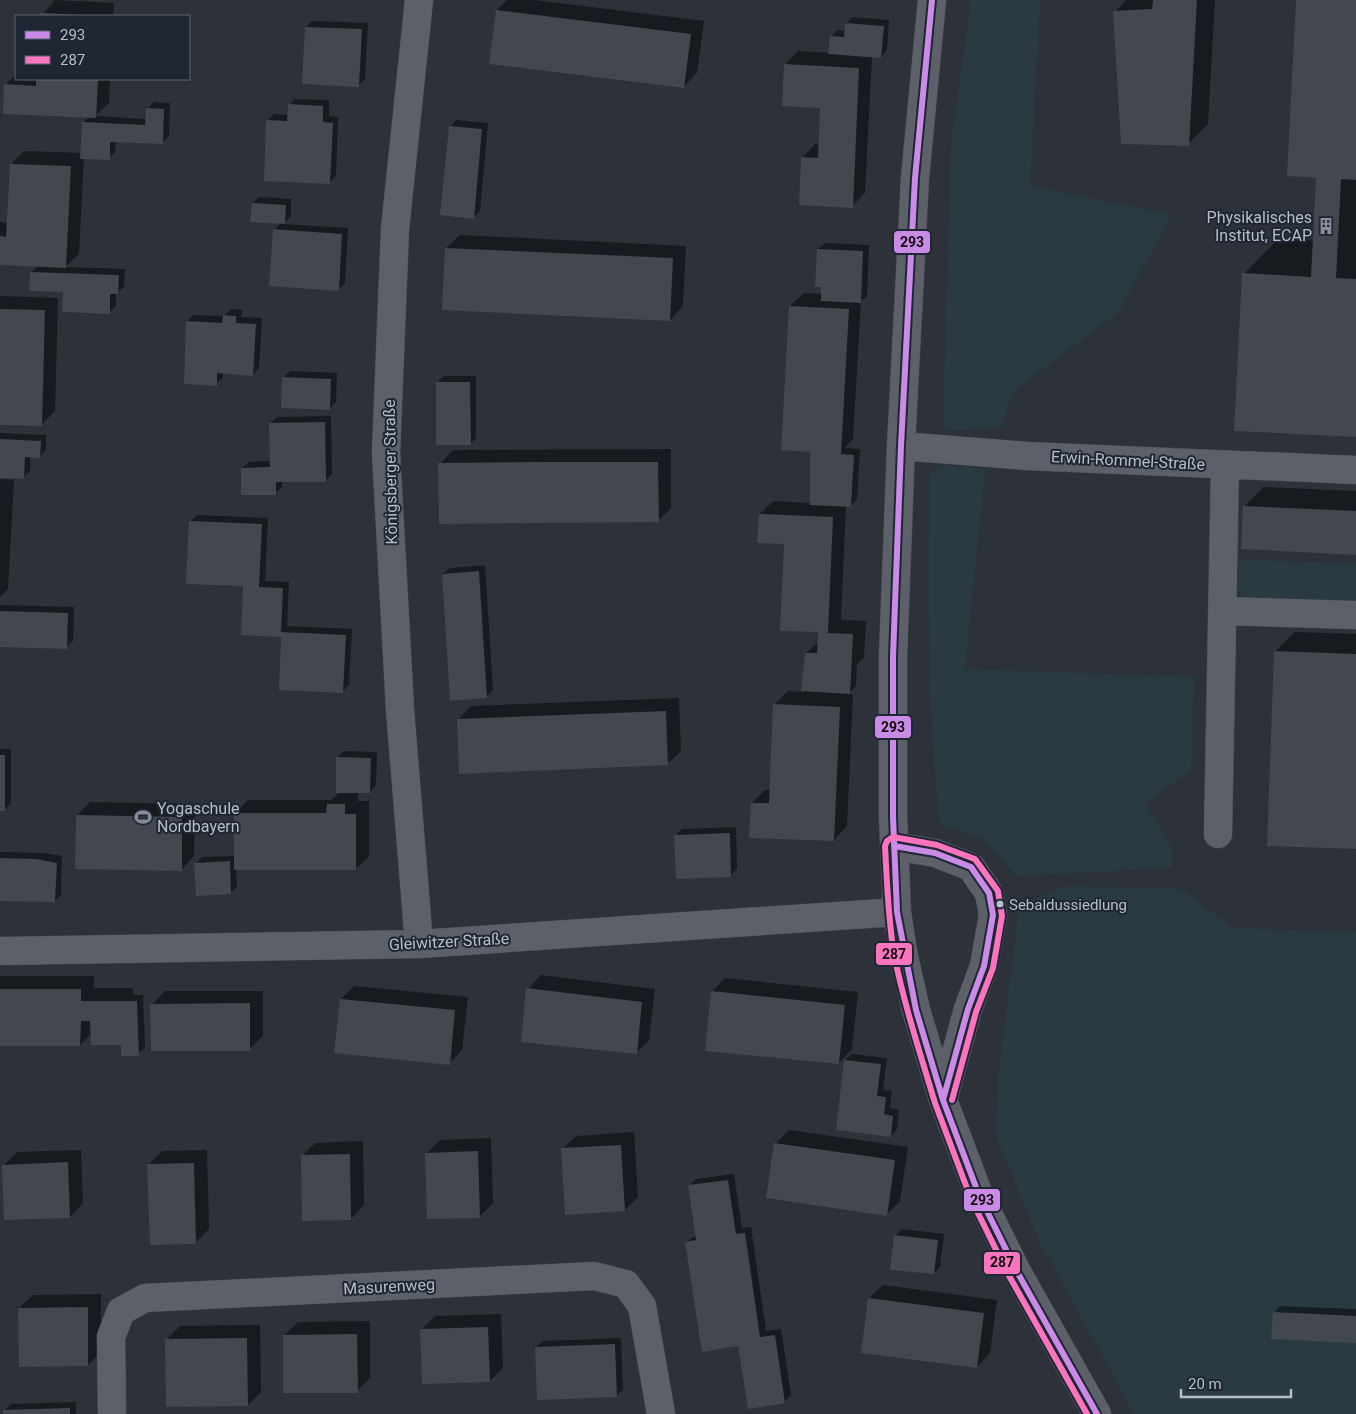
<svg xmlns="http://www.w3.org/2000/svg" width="1356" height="1414" font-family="Roboto,sans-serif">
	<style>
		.green { fill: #293b40 }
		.shadow { fill: #0007 }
		.building { fill: #43474f }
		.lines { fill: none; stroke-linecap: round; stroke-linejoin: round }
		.minor-casing { stroke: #484c52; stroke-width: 29 }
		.minor { stroke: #5c6068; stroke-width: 28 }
		.bus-1-casing { stroke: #1f2735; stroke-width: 10 }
		.bus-2-casing { stroke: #1f2735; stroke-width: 10 }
		.bus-1 { stroke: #ca8be6; stroke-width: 6 }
		.bus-2 { stroke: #fc73be; stroke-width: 6 }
		.bus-dot { fill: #b7bdca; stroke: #1f2735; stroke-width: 2 }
		.labels { text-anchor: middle; stroke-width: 4; stroke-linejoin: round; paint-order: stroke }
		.bus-label { font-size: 15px; fill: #b7bdca; stroke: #1f2735; text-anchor: start }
		.poi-label { font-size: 16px; fill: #b7bdca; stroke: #1f2735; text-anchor: end }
		.street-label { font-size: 16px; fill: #b7bdca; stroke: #1f2735 }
		.line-badge { stroke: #1f2735; stroke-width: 2 }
		.pale-badge-label { font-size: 14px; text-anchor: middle; font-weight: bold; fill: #111 }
	</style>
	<rect width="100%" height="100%" fill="#2c313a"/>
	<!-- green -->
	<path class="green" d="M971 0H1040L1030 186 1172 214 1120 311 1013 392 1001 428 943 431 951 144Z
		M942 465 985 469 965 669 1194 677 1191 769 1145 804 1172 848V868L1016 876 983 839 940 824C926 708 929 591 929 474Z
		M1239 560 1356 563V604L1254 602 1238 591Z
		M1064 886 1182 889 1232 928 1356 932V1414H1134L1040 1243 996 1136 998 1078 1019 906Z"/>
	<!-- shadow -->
	<path class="shadow" d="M55 0 114 3 113 16H41Z
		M507 0H535L704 21 697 73 684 86 497 10Z
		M1126 0H1215L1208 124 1188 144 1115 12Z
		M1298 0H1356V435L1244 274 1279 238 1314 240 1318 176Z
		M852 17 889 20 887 50 881 57 872 56 865 193 852 206 802 158 815 144 819 145 821 107 785 65 798 51 830 53 831 37 837 30 845 31 846 24Z
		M312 21 368 23 365 79 359 85 306 27Z
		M16 74V79H110L109 103 95 116 147 119V109L154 102 170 103 169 136 162 143 116 141 115 152 109 158H84L79 254 65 267 125 269 124 287 116 293V306L109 312 31 273 38 266 0 264V222L8 223 11 164 24 151 82 153 83 123 90 116 6 84Z
		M295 99 329 100V116L338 117 336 176 329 183 267 121 274 114 289 115V105Z
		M456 120 488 123 480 211 474 217 450 127Z
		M259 197 291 199V216L283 224 348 228 345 283 338 290 274 230 282 222 253 203Z
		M460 235 686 246 683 306 670 320 446 248Z
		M825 243 869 245 867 296 861 301 853 439 845 448 860 449 857 499 851 506H846L841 620 866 621 864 657 857 664 856 686 848 694H853L847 826 834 840 752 803 765 790H771L774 705 788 691 803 692 806 653 819 641V631L785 543 760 514 773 501 811 503V452L790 306 804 293 822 294 818 249Z
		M0 296 58 298 55 411 41 425 0 423Z
		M231 309 242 310 241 317 262 318 259 368 252 375 223 372V378L216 384 187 321 194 315 224 316Z
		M290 371 337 373 336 402 329 409 283 378Z
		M444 376H476V438L470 444 437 383Z
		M331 416 332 474 325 481H282V487L276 493 242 468 249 462 271 461V423L277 417Z
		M0 433 46 435V450L39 456H30V471L23 478 0 477Z
		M671 449V508L658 521 440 464 453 450Z
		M0 479 14 480 8 589 0 597Z
		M1264 487 1356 491V553L1244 507Z
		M197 515 268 518 265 581 289 582 287 626 352 629 349 685 343 691 282 636 244 585 190 522Z
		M485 565 493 690 486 697 443 574 450 568Z
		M0 605 74 607 73 641 66 647 0 646Z
		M1295 632 1356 634V848L1275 652Z
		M679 698 681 751 667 764 458 720 471 706Z
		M0 749H11V803L4 810H0Z
		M344 751 377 752 376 785 370 792H358V801H369V856L356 869H236L237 887 230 893 196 863 202 857 235 856V814L248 800H331L340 792 338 757Z
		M90 802 195 804 194 856 181 870 77 816Z
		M736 827 737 869 730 876 676 835 682 829Z
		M0 852 44 853 62 856 61 895 55 901 0 900Z
		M541 975 655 989 649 1040 636 1053 528 989Z
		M0 976H94V988H133V995H143L145 1048 138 1054 122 1042 92 1033 80 1045 0 1044Z
		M725 978 858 992 852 1049 839 1063 712 992Z
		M354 986 468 997 462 1050 449 1063 341 999Z
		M165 991H263V1036L249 1049 152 1005Z
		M852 1054 887 1058 883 1090 892 1091 890 1108 899 1110 897 1129 891 1136 845 1060Z
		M789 1130 908 1147 900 1201 886 1215 776 1143Z
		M634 1132 638 1197 625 1210 562 1149 576 1136Z
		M491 1138 493 1203 480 1216 427 1153 440 1140Z
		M363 1141 364 1205 351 1219 302 1156 315 1143Z
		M81 1150 83 1203 70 1217 4 1165 17 1152Z
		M207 1150 209 1229 195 1243 149 1164 162 1151Z
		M734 1174 742 1228 751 1227 766 1331 781 1329 791 1395 784 1402 739 1345 686 1242 697 1235 689 1186 696 1179Z
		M902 1229 944 1234 940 1267 934 1273 896 1235Z
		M883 1285 997 1300 990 1353 977 1367 869 1298Z
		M101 1294V1352L88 1365 19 1308 33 1295Z
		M1280 1306 1356 1309V1342L1274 1313Z
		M501 1314 503 1368 490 1381 422 1329 435 1316Z
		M370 1321V1378L357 1391 284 1335 298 1322Z
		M260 1325 261 1392 248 1405 167 1339 180 1326Z
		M621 1338 623 1390 616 1396 536 1347 543 1341Z
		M76 1402V1414H5V1410L11 1404Z"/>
	<!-- building -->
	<path class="building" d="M1153 0H1197L1189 146 1121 144 1113 11 1152 9Z
		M1296 0H1356V180L1341 179 1336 278 1356 279V437L1234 431 1242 273 1311 277 1316 178 1287 176Z
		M496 10 691 34 684 88 489 64Z
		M40 13 83 15V16H40Z
		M845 23 884 26 881 58 828 54 830 36 844 37Z
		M305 27 362 29 359 87 302 84Z
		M784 64 859 68 853 208 799 205 801 157 818 158 820 108 782 106Z
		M36 79H98L96 118 3 114 4 84 36 86Z
		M288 104 323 106V122L333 123 330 184 264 181 266 120 287 121Z
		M146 108 164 109 163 144 110 142V160L80 159 82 122 145 125Z
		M449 126 482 129 474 219 440 215Z
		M10 164 71 166 66 268 0 265V236L6 237Z
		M252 203 286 205 285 224 250 222Z
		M273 229 342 234 339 291 269 286Z
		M445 248 673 258 670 321 442 310Z
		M817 249 863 251 861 303 821 301V287H815Z
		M30 272 119 275 118 294H110V314L62 312 63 292 29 291Z
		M789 306 849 309 841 454 854 455 851 507 810 505V452L781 450Z
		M0 309 45 310 42 426 0 425Z
		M223 315 236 316V323L256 324 253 376 217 373V386L184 384 186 321 222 323Z
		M282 377 331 379 330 410 281 408Z
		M436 382H470L471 445H436Z
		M325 422 326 482H276V495H241V468L270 467 269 423Z
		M0 439 41 441 40 458 25 457 24 479 0 478Z
		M548 462H658L659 522 439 524 438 463Z
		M1243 506 1356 511V555L1241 549Z
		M759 514 833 517 828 633 853 634 850 694 801 691 805 653H817L818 632 780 631 784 544 757 543Z
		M189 521 262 524 259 587 283 588 281 632 346 635 343 693 279 690 281 637 241 635 243 586 186 584Z
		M479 571 487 698 450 701 442 574Z
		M0 611 68 613 67 649 0 647Z
		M1274 651 1356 654V849L1267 846Z
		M773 704 840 707 834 841 749 838 751 803H769Z
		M666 711 668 765 459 774 457 719Z
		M0 755H5V811H0Z
		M336 757 371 758 370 793H336Z
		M327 804H345V814H356V870H234V813H326Z
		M76 815 182 817V871L75 869Z
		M730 833 731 877 676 879 674 835Z
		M0 858 37 859 57 863 55 902 0 901Z
		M230 861 231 894 196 896 194 863Z
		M526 988 642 1002 637 1054 521 1042Z
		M0 989H81V1001H137L139 1056H121V1045H91L90 1021H81L80 1046H0Z
		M711 991 845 1005 839 1064 705 1051Z
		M340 999 455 1010 450 1065 334 1053Z
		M250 1003V1051H151L150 1004Z
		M844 1060 881 1064 877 1096 886 1097 884 1114 893 1116 891 1137 836 1130Z
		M774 1143 895 1160 887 1216 766 1198Z
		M621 1145 625 1211 565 1215 561 1148Z
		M478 1151 480 1218 427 1219 425 1153Z
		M350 1154 351 1220 302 1221 301 1155Z
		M68 1162 70 1218 4 1220 2 1165Z
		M194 1163 196 1244 150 1245 147 1164Z
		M728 1180 736 1234 745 1233 760 1337 775 1335 785 1403 748 1409 738 1346 702 1352 685 1242 696 1240 688 1185Z
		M894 1235 938 1240 934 1274 890 1270Z
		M868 1298 984 1313 977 1368 861 1353Z
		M88 1307V1366L19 1367 18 1308Z
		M1273 1312 1356 1316V1343L1271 1339Z
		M488 1327 490 1382 422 1384 420 1329Z
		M357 1334 358 1393H283V1335Z
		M247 1338 248 1406 166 1407 165 1339Z
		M615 1344 617 1397 537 1400 535 1347Z
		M70 1408V1414H3V1410Z"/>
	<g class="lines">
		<!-- minor casing -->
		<g class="minor-casing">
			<path id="minor" d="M932 0 915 178 901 446 893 657V817L897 912 903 952 916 1010 943 1100 979 1195 1016 1270 1097 1414
				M901 446 1027 456 1356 470
				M1223 611 1356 615
				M1218 834 1225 465
				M894 846 935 853 971 867 989 893 993 915 984 966 968 1009 943 1100
				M419 944 400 709 386 453 395 229 419 0
				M0 951 419 944 897 912
				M112 1414 111 1337 121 1311 145 1298 594 1276 626 1284 642 1306 661 1414"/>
		</g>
		<!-- minor -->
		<use href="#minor" class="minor"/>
		<!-- bus-1 casing -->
		<g class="bus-1-casing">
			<path id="bus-1" d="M932 0 915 178 901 446 893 657V817L897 912 916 1010 943 1100 979 1195 1016 1270 1097 1414
				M894 846 935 853 971 867 989 893 993 915 984 966 968 1009 943 1100"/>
		</g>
		<!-- bus-2 casing -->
		<g class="bus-2-casing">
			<path id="bus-2" d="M935 1103C920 1053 904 1004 894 954 888 918 887 882 885 846L887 841 893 837 937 845 975 859 998 891 1002 916 993 968 976 1012 952 1100
				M935 1103 971 1199 1008 1274 1087 1414"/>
		</g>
		<!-- bus-1 -->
		<use href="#bus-1" class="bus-1"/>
		<!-- bus-2 -->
		<use href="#bus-2" class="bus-2"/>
	</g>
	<!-- icons -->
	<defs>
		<g id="building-bare" transform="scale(1.35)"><path d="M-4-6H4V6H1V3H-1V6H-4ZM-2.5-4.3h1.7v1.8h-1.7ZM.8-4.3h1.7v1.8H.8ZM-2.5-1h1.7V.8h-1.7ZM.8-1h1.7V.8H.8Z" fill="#868c98" stroke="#1f2735" stroke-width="2.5" paint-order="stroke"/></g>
		<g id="stadium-bare" transform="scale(1.35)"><path d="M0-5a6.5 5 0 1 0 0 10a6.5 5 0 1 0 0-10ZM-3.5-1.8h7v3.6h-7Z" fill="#868c98" stroke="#1f2735" stroke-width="2.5" paint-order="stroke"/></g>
	</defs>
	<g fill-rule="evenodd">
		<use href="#building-bare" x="1326" y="226"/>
		<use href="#stadium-bare" x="143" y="817"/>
	</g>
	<!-- markers -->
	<circle class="bus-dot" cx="1000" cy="904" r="4.5"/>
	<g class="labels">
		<!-- bus labels -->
		<g class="bus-label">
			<text x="1009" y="910">Sebaldussiedlung</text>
		</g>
		<!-- poi labels -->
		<g class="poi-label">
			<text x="1312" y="223">Physikalisches<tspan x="1312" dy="18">Institut, ECAP</tspan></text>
			<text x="157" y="814" text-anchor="start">Yogaschule<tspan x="157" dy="18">Nordbayern</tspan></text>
		</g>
		<!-- street labels -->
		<g class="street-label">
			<text transform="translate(1128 460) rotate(3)" y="6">Erwin-Rommel-Straße</text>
			<text transform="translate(390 472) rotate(-91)" y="6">Königsberger Straße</text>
			<text transform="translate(449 941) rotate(-3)" y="6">Gleiwitzer Straße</text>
			<text transform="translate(389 1286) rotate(-3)" y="6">Masurenweg</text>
		</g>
	</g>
	<g class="line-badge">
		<rect x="893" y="230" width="38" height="24" rx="5" fill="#ca8be6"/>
		<rect x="874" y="715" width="38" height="24" rx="5" fill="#ca8be6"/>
		<rect x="875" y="942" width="38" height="24" rx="5" fill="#fc73be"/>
		<rect x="963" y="1188" width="38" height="24" rx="5" fill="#ca8be6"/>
		<rect x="983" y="1251" width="38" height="24" rx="5" fill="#fc73be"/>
	</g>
	<g class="pale-badge-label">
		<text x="912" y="247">293</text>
		<text x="893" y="732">293</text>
		<text x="894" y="959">287</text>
		<text x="982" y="1205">293</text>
		<text x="1002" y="1267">287</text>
	</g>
	<!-- legend -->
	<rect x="15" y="15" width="175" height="65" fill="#1f2735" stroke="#5c6371"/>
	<rect x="25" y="31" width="25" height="8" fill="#ca8be6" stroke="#5c6371"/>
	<text x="60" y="40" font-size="15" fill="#b7bdca">293</text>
	<rect x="25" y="56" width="25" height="8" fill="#fc73be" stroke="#5c6371"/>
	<text x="60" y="65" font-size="15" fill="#b7bdca">287</text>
	<!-- scale -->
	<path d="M1181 1389v8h110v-8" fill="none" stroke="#b7bdca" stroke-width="2.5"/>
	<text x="1188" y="1389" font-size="15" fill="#b7bdca" stroke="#1f2735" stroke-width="4" paint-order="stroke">20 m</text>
</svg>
